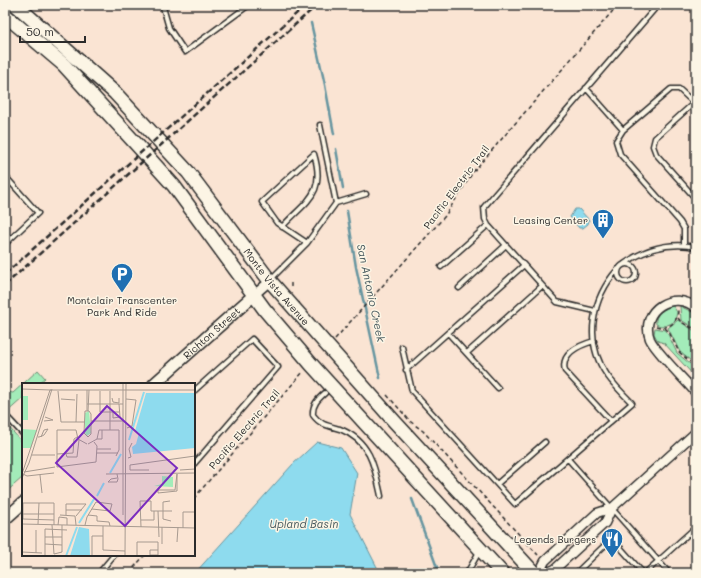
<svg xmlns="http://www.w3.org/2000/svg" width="701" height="578" font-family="Mali,sans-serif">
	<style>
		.green { fill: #a3ecb9; stroke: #678c72 }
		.water { fill: #8edbee; stroke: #6695a0 }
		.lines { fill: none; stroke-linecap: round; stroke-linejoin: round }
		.stream { stroke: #6695a0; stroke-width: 2.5 }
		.lane-casing { stroke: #2b2b2b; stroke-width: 7 }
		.street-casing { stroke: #2b2b2b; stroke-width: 11 }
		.secondary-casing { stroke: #2b2b2b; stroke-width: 14 }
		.primary-casing { stroke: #2b2b2b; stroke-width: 16 }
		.path { stroke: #2b2b2b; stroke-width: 1.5; stroke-dasharray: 4 3; stroke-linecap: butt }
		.lane { stroke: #fcf5e5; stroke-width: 4 }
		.street { stroke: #fcf5e5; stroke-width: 8 }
		.secondary { stroke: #fcf5e5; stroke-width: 11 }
		.primary { stroke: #fcf5e5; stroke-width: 13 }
		.rail { stroke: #2b2b2b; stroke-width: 2.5; stroke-dasharray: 6 3; stroke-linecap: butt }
		.labels { text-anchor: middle; stroke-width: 3; stroke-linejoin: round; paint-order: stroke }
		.street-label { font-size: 10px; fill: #2b2b2b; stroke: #fcf5e5 }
		.poi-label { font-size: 10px; fill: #2b2b2b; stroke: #fcf5e5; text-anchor: end }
		.water-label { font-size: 11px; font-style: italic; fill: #44575c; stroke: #fcf5e5 }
		.inset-river { fill: none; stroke: #8edbee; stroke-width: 2 }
		.inset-road { fill: none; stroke: #a79a90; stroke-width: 1 }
		.view { fill: #7b2cbf; fill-opacity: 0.15; stroke: #7b2cbf; stroke-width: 2 }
		.inset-edge { fill: none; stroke: #2b2b2b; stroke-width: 2 }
	</style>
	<rect width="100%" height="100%" fill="#fae4d3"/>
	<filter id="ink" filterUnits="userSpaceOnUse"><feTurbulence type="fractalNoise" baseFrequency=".025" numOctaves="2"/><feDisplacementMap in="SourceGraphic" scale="8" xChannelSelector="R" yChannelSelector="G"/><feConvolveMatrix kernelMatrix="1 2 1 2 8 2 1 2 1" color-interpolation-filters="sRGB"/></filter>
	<g filter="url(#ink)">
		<!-- green -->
		<path class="green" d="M673 306 677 312 675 321C669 325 662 328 656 324 654 314 665 308 673 306Z
			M680 306 692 312 696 322V329L681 320Z
			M678 320 696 332V365L680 352 668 328Z
			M655 328 666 330 677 353 696 369V378L664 343 658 341 654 334Z
			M38 370 45 378 38 384H23V398L5 414V394L8 392 13 393Z
			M5 423 23 443V477L5 493Z"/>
		<!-- water -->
		<path class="water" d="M575 209H579L589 220 588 224 583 228H579L570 217Z
			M317 442 341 448 357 473 350 514 380 573H195L293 464Z"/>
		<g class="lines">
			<!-- stream -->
			<path class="stream" d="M311 23 325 85 334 134
				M336 149 343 188
				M347 211 356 267 380 378
				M412 499 439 573"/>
			<!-- lane casing -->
			<g class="lane-casing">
				<path id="lane" d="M164 5 163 7 169 28 185 52 249 5
					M586 88 623 130
					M696 101 655 138 653 146 656 154 696 199
					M320 125 336 203
					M5 176 38 213 5 244
					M282 227C307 200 326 194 314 154L262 202 277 223 307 243
					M684 245V229L680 222 620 154 616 141 623 130 671 89H679L694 103
					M618 273a9 9 0 1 1 18 0a9 9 0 1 1-18 0Z
					M624 264C646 248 669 242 696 247
					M441 267 488 225
					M271 279 307 243 336 203 366 194
					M459 288 506 245
					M595 311 557 302 488 225 485 219 484 207 658 5
					M448 333 498 388
					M594 341C580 345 560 353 565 371L611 421
					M402 347 412 391 515 504 632 403C623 394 614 385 607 375 583 341 592 298 618 269
					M467 353 542 286
					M406 370 524 265
					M194 391 252 339 278 367 194 464
					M325 393C318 399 312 405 313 415 320 425 329 426 340 429 371 441 375 468 381 496
					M9 419 23 434
					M568 459 669 573
					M497 484 545 442
					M99 573 114 555
					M467 573 479 552
					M576 573 604 546 612 542 618 545 643 573
					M645 573 696 527"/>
			</g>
			<!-- street casing -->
			<g class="street-casing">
				<path id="street" d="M254 295 270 281
					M696 308C674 289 639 310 650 339 655 351 686 381 696 393
					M539 573 545 561 597 513 612 508
					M546 573 555 569 605 523 612 508 696 432"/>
			</g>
			<!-- secondary casing -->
			<g class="secondary-casing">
				<g id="secondary">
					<path id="s1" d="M154 384 254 295"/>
					<path d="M5 519 23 503"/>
				</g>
			</g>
			<!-- primary casing -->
			<g class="primary-casing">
				<g id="primary">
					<path id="s2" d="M16 5 115 93 188 172 270 281 394 421 534 573"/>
					<path d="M5 15 64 65 138 146 174 186 265 310 311 364 502 573"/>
				</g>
			</g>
			<!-- path -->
			<path class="path" d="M291 283V288
				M678 318 681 322 696 330
				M656 326C668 330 678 323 678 310
				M665 328 669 332 679 352 696 367
				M335 339 445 216 473 172 618 5
				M387 395 411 422 423 431 538 555
				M194 498 303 372
				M129 573 145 555"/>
			<!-- lane -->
			<use href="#lane" class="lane"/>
			<!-- street -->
			<use href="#street" class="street"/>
			<!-- secondary -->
			<use href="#secondary" class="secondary"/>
			<!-- primary -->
			<use href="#primary" class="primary"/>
			<!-- rail -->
			<path class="rail" d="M5 274 306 5
				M5 285 317 5"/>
		</g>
	</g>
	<!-- icons -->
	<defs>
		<g id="building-pin" transform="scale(1.15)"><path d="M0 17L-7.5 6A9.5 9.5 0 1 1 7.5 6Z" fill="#1f6fb2" stroke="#fcf5e5"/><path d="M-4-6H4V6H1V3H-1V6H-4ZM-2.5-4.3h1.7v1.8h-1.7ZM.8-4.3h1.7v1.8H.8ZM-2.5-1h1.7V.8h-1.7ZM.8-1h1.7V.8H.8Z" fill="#fff"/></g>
		<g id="parking-pin" transform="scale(1.15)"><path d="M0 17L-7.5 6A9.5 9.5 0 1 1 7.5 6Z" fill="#1f6fb2" stroke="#fcf5e5"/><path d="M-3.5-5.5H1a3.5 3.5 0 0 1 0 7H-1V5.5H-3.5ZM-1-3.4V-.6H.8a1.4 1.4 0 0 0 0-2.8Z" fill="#fff"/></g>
		<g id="restaurant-pin" transform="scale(1.15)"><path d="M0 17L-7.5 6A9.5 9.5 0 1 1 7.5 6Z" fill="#1f6fb2" stroke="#fcf5e5"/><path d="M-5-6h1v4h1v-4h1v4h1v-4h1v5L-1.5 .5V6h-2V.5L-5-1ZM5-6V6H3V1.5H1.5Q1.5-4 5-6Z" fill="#fff"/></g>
	</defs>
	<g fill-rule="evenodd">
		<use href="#building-pin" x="603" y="220"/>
		<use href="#parking-pin" x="122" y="274"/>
		<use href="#restaurant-pin" x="612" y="539"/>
	</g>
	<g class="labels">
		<!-- street labels -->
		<g class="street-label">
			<text transform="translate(456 187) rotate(-53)" y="4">Pacific Electric Trail</text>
			<text dy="4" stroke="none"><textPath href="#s2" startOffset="385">Monte Vista Avenue</textPath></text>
			<text dy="4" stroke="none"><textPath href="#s1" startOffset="77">Richton Street</textPath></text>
			<text transform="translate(244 429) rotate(-49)" y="4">Pacific Electric Trail</text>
		</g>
		<!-- poi labels -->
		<g class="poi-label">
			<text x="588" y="224">Leasing Center</text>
			<text x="122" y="304" text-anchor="middle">Montclair Transcenter<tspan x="122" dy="12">Park And Ride</tspan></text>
			<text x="596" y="543">Legends Burgers</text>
		</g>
		<!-- water labels -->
		<g class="water-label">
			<text transform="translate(371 293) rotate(78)" y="4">San Antonio Creek</text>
			<text x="304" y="528">Upland Basin</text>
		</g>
	</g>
	<!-- overview -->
	<g transform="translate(22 383)">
		<rect width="173" height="173" fill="#fae4d3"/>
		<path d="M0 13H6V37H0ZM67 28 69 50 65 53 63 50V30ZM0 46 15 47 9 65H0ZM140 93 151 94V104L132 103 140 101Z" fill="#a3ecb9"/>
		<path d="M124 10H173V65L111 71 110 64 114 61 117 50 113 48ZM57 144 67 146 68 173H48Z" fill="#8edbee"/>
		<path class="inset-river" d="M107 57 122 9M88 90 99 71M75 113 82 100M57 140 72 116M44 173 55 144"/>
		<path class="inset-road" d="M101 0V132M0 6 29 7M28 7H173M65 7V28M36 8 39 39M78 8V29H97M90 15 91 19 97 20V15M39 16 53 17M104 16 114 17 110 43 105 45M65 21H101M63 28H67L69 31V51L66 54 62 50ZM66 28 67 7M91 29V35L98 34 97 21M22 38 31 37 23 34M69 38H101M39 39H62M54 39 55 11M88 47V8M16 54H17L20 53 22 52 26 46 22 47 19 54M75 56H80V47M66 61 75 56 77 47H97V67L94 73M75 66H89M75 70H96M35 71 51 70 52 56 55 54M44 71 45 74H55L57 57M10 72H33M106 75 109 74 107 66 110 60M35 84V47H54L56 56 65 61M35 84 74 79 75 63 72 59M127 87H108V82L173 73M158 87 173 86M2 89 33 84M0 91 28 7M1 91 5 93 32 90M84 91 173 90M95 91 96 96 95 99H86L89 96 95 95M155 91V108L136 110V107H153ZM18 92 20 110M0 95 7 80 30 6M148 118 141 119V136L149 138M44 127H60M136 128 137 154M173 129V173M1 131H32M38 132 53 133 54 142M44 132V121H64L54 133M66 132 75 133V138L87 139 88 143M119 137H132V128M0 141 173 145M16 141 17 120M30 142 32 171 40 169V142M32 142V120H1V136L32 137M36 142 37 134 45 135V142M63 142 65 134 74 119 90 121 88 128 70 126M81 143V167L103 168M119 144 118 118H129V128H150M161 145V129H172M23 154H40M155 159 156 144M23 161 40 162M140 161V144M0 169 20 170M14 170V147M136 172H128V167H136M23 173V146L45 147M70 173V153H81M103 173 104 0M115 173V159H136V173"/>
		<path class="view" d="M85 23 155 85 103 143 34 80Z"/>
		<rect width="173" height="173" class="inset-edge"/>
	</g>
	<!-- margin -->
	<rect width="701" height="578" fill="none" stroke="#fcf5e5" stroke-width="20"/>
	<rect x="10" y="10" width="681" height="558" fill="none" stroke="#2b2b2b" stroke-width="1.5" filter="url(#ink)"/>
	<!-- scale -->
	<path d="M20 36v6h65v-6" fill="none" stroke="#2b2b2b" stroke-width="2"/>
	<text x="26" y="36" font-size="12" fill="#2b2b2b" stroke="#fcf5e5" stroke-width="3" paint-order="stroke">50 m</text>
</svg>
